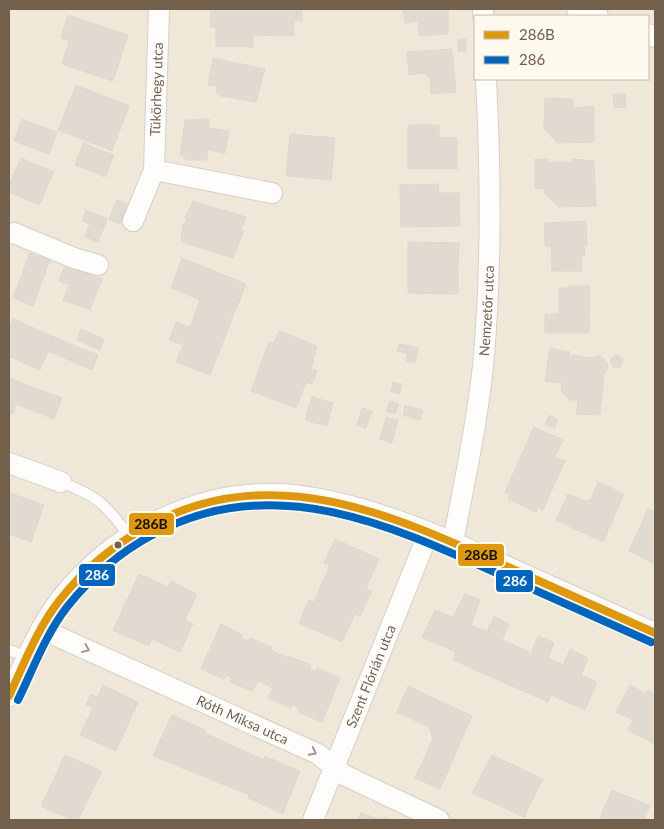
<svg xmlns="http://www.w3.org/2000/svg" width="664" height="829" font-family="Lato,sans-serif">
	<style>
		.residential { fill: #efe8d9; fill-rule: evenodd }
		.building { fill: #e0dad0; stroke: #dfd8ce }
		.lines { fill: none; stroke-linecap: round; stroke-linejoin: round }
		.lane-casing { stroke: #d4d0c8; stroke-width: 12 }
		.street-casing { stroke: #d4d0c8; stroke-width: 22 }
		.lane { stroke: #fefdfc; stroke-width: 10 }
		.street { stroke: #fefdfc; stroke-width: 20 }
		.bus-1-casing { stroke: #fefaed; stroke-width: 11 }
		.bus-2-casing { stroke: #fefaed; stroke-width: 11 }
		.bus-1 { stroke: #dd980f; stroke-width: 8 }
		.bus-2 { stroke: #0065bd; stroke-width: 8 }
		.oneway { stroke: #a4978a }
		.bus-dot { fill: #73604c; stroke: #fefaed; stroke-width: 2 }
		.labels { text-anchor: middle; stroke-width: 4; stroke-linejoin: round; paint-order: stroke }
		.street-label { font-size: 14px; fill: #73604c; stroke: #fefaed }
		.line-badge { stroke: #fefaed; stroke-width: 2 }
		.badge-label { font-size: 14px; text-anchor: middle; font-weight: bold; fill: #fff }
		.pale-badge-label { font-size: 14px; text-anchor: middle; font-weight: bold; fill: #111 }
	</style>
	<rect width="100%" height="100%" fill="#f6f4eb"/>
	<!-- residential -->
	<path class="residential" d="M9 9H655V820H9ZM475 16H648V79H475Z"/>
	<!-- building -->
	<path class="building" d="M211 9H302V21H294V36L253 35V47L216 46V27H210Z
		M403 9H448V34L419 36 418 21 405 23Z
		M68 15 128 35 113 81 62 64 69 41 61 38Z
		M466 39V51L458 52V40Z
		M452 49 456 92 431 94 430 78 424 73 409 75 407 52Z
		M213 58 265 69 256 102 220 96V93L216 92 217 86 208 85Z
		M76 85 129 106 112 151 58 130Z
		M613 94H625L626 107 614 108Z
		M545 98 573 99V108L594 106V142L557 143 544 128Z
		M22 119 57 132 49 154 14 141Z
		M209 119V128L229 131 225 153 208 150 207 160H184V155H180L185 120Z
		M408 125H439V137L457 138V169H408Z
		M290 134 335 138 331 180 286 176Z
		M83 143 114 155 105 177 75 165Z
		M21 158 54 172 39 205 9 192V185Z
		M535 159H549L548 162H572V159L594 161 596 206 559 207 544 193V189L535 188Z
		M438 184 439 193H459L460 226 401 227 400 185Z
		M117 200 128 204 120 224 109 220Z
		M193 201 246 217 241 230 244 231 233 258 181 242 183 224 187 221 185 218Z
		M86 210 107 219 98 242 85 237 90 224 82 221Z
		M586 221 587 246H584L585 256H581L582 271H552L551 246H545L544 223Z
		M408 242 459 243 458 294 408 293Z
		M30 253 50 260 33 306 13 298Z
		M182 258 246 284 234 314 171 288Z
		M65 265 102 279 90 310 63 300 69 285 59 281Z
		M569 286H590L589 333H545V314H559V288H569Z
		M200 300 234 314 210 375 176 362 183 345 169 340 176 322 190 327Z
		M13 319 54 337 40 370 9 356V329Z
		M81 329 104 339 100 350 77 340Z
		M279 331 317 346 311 369 317 371 312 384 306 382 296 408 251 391 269 342 274 343Z
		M54 337 80 348 74 362 48 351Z
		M399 344 418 348 415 363 406 361 407 353 397 351Z
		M80 348 98 355 92 370 74 362Z
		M550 348 570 352 569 357H572V355L592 358 600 356 607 362 608 368 604 374 600 415 576 414 578 400H569L561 390 562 383 545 381Z
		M618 355 623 359 621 367 615 368 610 363 612 357Z
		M9 378 62 398 54 419 16 404 13 413 9 415Z
		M393 382 402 384 400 394 391 392Z
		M312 397 333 403 327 426 305 420Z
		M390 401 399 404 395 414 386 411Z
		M405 405 423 410 420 420 403 415Z
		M362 408 372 411 366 428 357 425Z
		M549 415 558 420 554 428 545 424Z
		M386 417 398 420 392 443 380 439Z
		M534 427 563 440 555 457 565 461 543 510 538 508 536 512 508 499 510 495 505 492Z
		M598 482 624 494 603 542 556 520 568 494 585 501 591 499Z
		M10 493 44 505 31 542 9 534Z
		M648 509 655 512V564L629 551Z
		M335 539 379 559 366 588 372 591 360 616 355 614 342 642 299 623 309 600 314 602 330 565 324 563Z
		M139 574 168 587 171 581 197 594 185 620 193 624 180 652 152 639 149 646 113 630Z
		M465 594 480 600 471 625 487 632 494 616 509 624 502 640 531 653 538 636 554 643 548 658 563 665 570 649 588 658 581 675 597 682 585 710 551 695 548 702 453 660 456 652 422 637 435 610 453 617Z
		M221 624 243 635 241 638 248 641 250 638 272 647 271 650 287 658 288 656 311 665 309 669 316 671 317 668 340 678 322 722 298 712 300 709 293 705 291 708 268 698 273 688 258 681 252 691 230 682 232 677 226 675 224 679 201 669Z
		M103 685 138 702 116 751 80 735 93 707 86 705 91 694 98 697Z
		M630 685 646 694 647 690 655 694V744L628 730 633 720 616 712Z
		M408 686 472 716 440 789 415 778 433 739 429 727 397 712Z
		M172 715 205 730 203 732 264 760 265 756 300 771 283 814 248 798 249 795 153 756Z
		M65 755 102 771 78 820H72L41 806Z
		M492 755 543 779 524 817 472 793Z
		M612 790 650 806 644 820H599Z
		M361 813 378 819 384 818 389 820H357Z"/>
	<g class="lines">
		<!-- lane casing -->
		<g class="lane-casing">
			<path id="lane" d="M61 482C97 496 106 504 129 536
				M9 650 27 657"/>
		</g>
		<!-- street casing -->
		<g class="street-casing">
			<g id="street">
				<path d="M483 9V16"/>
				<path d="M577 9 598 16"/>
				<path d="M648 34 655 37"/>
				<path d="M154 170 272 193"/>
				<path id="s1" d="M133 221 154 170 159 9"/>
				<path d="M14 233 74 258 98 265"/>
				<path d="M9 463 61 482"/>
				<path id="s2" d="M453 542C464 483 477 425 483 366 492 270 491 175 486 79"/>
				<path id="s3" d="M41 629 318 754 344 775 439 820"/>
				<path d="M9 696C24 664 38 630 59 601 114 530 203 486 294 495 369 504 440 536 508 567 557 589 606 611 655 633"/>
				<path id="s4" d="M313 820 429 532"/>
			</g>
		</g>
		<!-- lane -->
		<use href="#lane" class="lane"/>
		<!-- street -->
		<use href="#street" class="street"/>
		<!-- bus-1 casing -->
		<g class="bus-1-casing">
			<path id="bus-1" d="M9 696C24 664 37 629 59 601 83 570 115 544 150 525 272 459 393 515 508 567 557 589 606 611 655 633"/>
		</g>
		<!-- bus-2 casing -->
		<g class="bus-2-casing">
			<path id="bus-2" d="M18 700C33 669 46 634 67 607 91 577 120 552 154 534 272 470 391 525 503 576 552 598 601 620 651 642"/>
		</g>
		<!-- bus-1 -->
		<use href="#bus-1" class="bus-1"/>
		<!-- bus-2 -->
		<use href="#bus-2" class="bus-2"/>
	</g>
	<!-- one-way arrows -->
	<defs><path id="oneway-chevron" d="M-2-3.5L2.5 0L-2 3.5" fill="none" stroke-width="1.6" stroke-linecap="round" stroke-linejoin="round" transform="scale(1.25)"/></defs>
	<g class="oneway">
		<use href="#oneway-chevron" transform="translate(86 649) rotate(24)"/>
		<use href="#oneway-chevron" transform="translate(313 752) rotate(27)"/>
	</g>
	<!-- markers -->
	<circle class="bus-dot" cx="118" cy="545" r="4.5"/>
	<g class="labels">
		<!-- street labels -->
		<g class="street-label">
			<text dy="5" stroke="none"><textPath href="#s1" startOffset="136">Tükörhegy utca</textPath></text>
			<text dy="5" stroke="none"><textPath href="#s2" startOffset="234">Nemzetőr utca</textPath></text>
			<text dy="5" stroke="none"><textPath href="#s4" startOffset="155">Szent Flórián utca</textPath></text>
			<text dy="5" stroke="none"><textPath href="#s3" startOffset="221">Róth Miksa utca</textPath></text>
		</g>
	</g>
	<g class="line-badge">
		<rect x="128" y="512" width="47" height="24" rx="5" fill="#dd980f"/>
		<rect x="457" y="543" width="48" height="24" rx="5" fill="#dd980f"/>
		<rect x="78" y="563" width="38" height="24" rx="5" fill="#0065bd"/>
		<rect x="495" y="569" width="39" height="24" rx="5" fill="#0065bd"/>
	</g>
	<g class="badge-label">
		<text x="97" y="580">286</text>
		<text x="515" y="586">286</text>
	</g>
	<g class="pale-badge-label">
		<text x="151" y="529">286B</text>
		<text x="481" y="560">286B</text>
	</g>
	<!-- border -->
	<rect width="664" height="829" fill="none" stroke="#73604c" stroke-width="20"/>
	<!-- legend -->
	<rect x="474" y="15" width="175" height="65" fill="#fefaed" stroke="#c6bcad"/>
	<rect x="484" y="31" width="25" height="8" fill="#dd980f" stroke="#c6bcad"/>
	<text x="519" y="40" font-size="15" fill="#73604c">286B</text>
	<rect x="484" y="56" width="25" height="8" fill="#0065bd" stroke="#c6bcad"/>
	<text x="519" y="65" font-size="15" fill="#73604c">286</text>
</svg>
